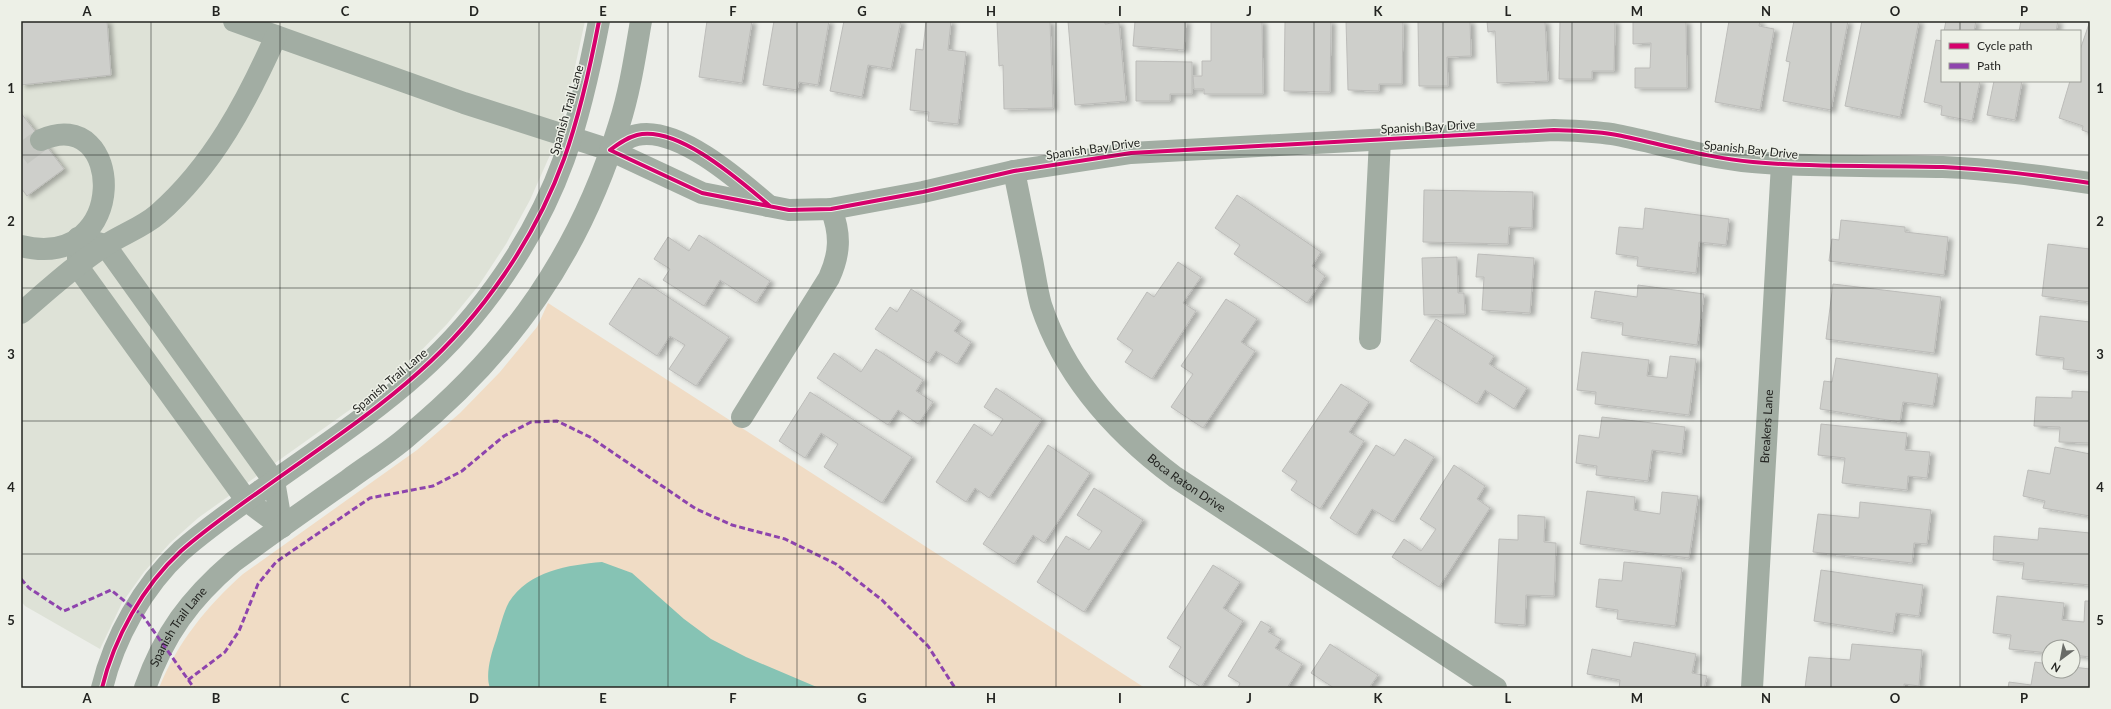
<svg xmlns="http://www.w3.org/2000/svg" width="2111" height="709" font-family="Lato,sans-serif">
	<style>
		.built { fill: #dee2d7 }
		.green { fill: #f0dcc5 }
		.water { fill: #86c3b4 }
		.building { fill: #cecfcb; stroke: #bcbcb9; filter: url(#shadow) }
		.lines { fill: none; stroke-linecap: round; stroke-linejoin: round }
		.minor-tunnel { stroke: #c4c6c1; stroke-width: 22; stroke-dasharray: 22 11; stroke-linecap: butt }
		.minor { stroke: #a2ada3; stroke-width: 22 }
		.quiet { stroke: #8e44ad; stroke-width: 3; stroke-dasharray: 6 3; stroke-linecap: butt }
		.cycleway-casing { stroke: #edf0e7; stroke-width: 6 }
		.cycleway { stroke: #d6006c; stroke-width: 4 }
		.grid { fill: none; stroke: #232421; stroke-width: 1; stroke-opacity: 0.55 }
		.labels { text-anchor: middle; stroke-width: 3; stroke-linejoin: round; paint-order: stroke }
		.street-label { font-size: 12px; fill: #232421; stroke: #edf0e7 }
		.neatline { fill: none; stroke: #232421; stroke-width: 1.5 }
		.grid-label { font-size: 13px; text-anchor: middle; font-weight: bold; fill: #232421 }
	</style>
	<defs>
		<filter id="shadow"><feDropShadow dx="4.5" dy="2.5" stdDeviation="2" flood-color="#0004"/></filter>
	</defs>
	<rect width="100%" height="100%" fill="#eceee9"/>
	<!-- built -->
	<path class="built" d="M21 21H585L566 108 550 155 530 200 506 244 479 285 447 324 411 361 372 394 198 518 170 543 144 572 122 603 100 649 25 606 21 601Z"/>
	<!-- green -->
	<path class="green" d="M548 303 1145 688H159C177 643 207 606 243 574L417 450 460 413 500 372 537 327Z"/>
	<!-- water -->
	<path class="water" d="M602 562 632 573 684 619 711 639 746 657 819 688H490C485 675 491 654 496 640 500 628 503 613 509 602 529 571 568 565 602 562Z"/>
	<!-- building -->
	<path class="building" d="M21 21H107L111 75 21 85Z
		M707 21H752L742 83 699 77Z
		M774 21H829L818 85 799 82 797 90 763 85Z
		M844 21H901L891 69 868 65 862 97 830 91Z
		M926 21H951L948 50 966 52 958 124 928 121 929 112 910 110 916 49 923 50Z
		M997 21H1050L1053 108 1004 109 1003 65 999 66Z
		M1068 21H1105V24L1119 22 1126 101 1075 105Z
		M1135 21H1186L1184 50 1133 46Z
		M1211 21H1262L1263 94H1204V89H1194L1193 76H1202V61H1211Z
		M1285 21H1331L1330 92 1284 91Z
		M1346 21H1403L1402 84H1379V91L1348 90Z
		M1418 21H1470L1471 56 1447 57 1448 86H1419Z
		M1487 21H1545L1548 81 1497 83 1495 31 1488 32Z
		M1560 21H1615L1614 71H1592V79H1559Z
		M1633 21H1686L1687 88H1635V68H1650L1651 43 1633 44Z
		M1729 21H1760L1759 26 1774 29 1760 110 1715 102Z
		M1794 21H1848L1831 110 1783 101 1790 62 1786 61Z
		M1862 21H1919L1900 117 1845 106Z
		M1946 21H1976L1974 31H1944Z
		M2021 21H2058L2056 31H2019Z
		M2090 21V133L2082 130 2083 126 2059 118 2070 81H2080V50Z
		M1942 39V81H1980L1972 121 1941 115 1942 106 1924 102 1936 40 1942 41Z
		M1136 61 1192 62V94H1170V101H1136Z
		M1994 81H2022L2015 120 1987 115Z
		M21 113 64 169 27 196 21 188Z
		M1424 190 1533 192 1532 228 1509 227 1508 244 1423 242Z
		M1237 195 1321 252 1312 266 1325 276 1307 303 1234 254 1240 245 1215 228Z
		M1645 208 1729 219 1726 245 1699 242 1696 273 1637 266 1638 257 1616 254 1619 227 1643 229Z
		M1841 220 1905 227V232L1948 237 1944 275 1829 261 1832 239 1839 240Z
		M699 235 770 281 756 303 720 280 704 306 663 280 670 269 654 259 668 237 689 251Z
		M2048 244 2090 249V302L2042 296Z
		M1478 254 1534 258 1530 313 1482 310 1484 277H1476Z
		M1457 257 1458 293H1464L1465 314 1424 315 1422 258Z
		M1178 262 1201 277 1183 303 1196 311 1152 379 1125 362 1133 350 1117 339 1147 292 1154 297Z
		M639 278 729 337 696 386 669 369 685 345 670 336 657 356 609 324Z
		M1833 284 1941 297 1934 353 1826 339Z
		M1638 285 1704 294 1697 345 1622 335 1623 323 1591 318 1595 291 1637 297Z
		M911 289 961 321 954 331 971 342 957 364 936 351 928 363 875 329 890 307 897 312Z
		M1226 299 1257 319 1241 342 1255 351 1203 428 1171 407 1193 374 1181 366Z
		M2040 316 2090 322V372L2063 369 2064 358 2036 355Z
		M1436 319 1494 356 1489 364 1527 388 1514 409 1485 390 1477 404 1410 361Z
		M876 349 923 380 916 391 933 402 918 424 898 410 888 425 817 378 834 353 861 372Z
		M1582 352 1649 360 1647 376 1667 378 1670 356 1696 359 1689 415 1595 404 1596 392 1577 390Z
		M1836 358 1938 374 1933 406 1903 402 1900 422 1820 409 1824 381 1832 382Z
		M1341 384 1369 402 1349 432 1364 441 1320 509 1291 490 1297 481 1282 471Z
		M996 388 1042 419 989 498 975 488 966 502 936 482 974 424 992 436 1003 419 984 407Z
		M2072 391 2090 392V443L2059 442 2060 427 2034 426 2036 397 2072 398Z
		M810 392 912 457 882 503 824 467 838 444 821 433 805 458 779 441Z
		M1602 417 1685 427 1682 454 1652 450 1648 481 1596 475 1597 466 1576 463 1579 435 1599 438Z
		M1821 424 1907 433 1905 450 1930 452 1927 478 1908 476 1907 490 1842 483 1845 458 1818 455Z
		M1405 439 1434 457 1393 522 1372 509 1356 535 1330 518 1376 445 1394 456Z
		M1048 445 1090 473 1044 543 1033 535 1014 564 983 544Z
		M2055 447 2090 454V516L2043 508 2045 501 2023 496 2028 470 2050 474Z
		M1454 465 1485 486 1477 499 1490 508 1439 587 1392 557 1404 539 1421 551 1436 529 1420 519Z
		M1094 488 1143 520 1084 612 1037 582 1066 536 1089 550 1102 531 1077 515Z
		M1587 491 1635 497 1634 510 1660 514 1662 492 1698 496 1689 558 1580 544Z
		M1860 502 1931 510 1927 544 1914 543 1912 563 1813 552 1818 514 1859 518Z
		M1518 515 1545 517 1544 542 1556 543 1554 596 1526 595 1525 625 1495 623 1499 539 1518 540Z
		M2039 528 2090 533V585L2022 579 2024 563 1993 560 1994 536 2038 540Z
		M1624 562 1682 568 1675 626 1617 619 1618 610 1596 607 1599 579 1622 581Z
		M1213 565 1240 582 1223 608 1243 621 1201 687 1169 667 1181 647 1167 638Z
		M1821 570 1923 585 1919 616 1896 613 1893 633 1814 621Z
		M1997 596 2064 603 2062 620 2084 622 2085 601H2090V657L2073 655V647H2049V653L2009 649 2011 635 1993 633Z
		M1261 621 1271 627 1268 632 1281 639 1275 648 1302 664 1287 688H1238L1240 683 1228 676Z
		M1634 642 1696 654 1692 673 1707 676 1704 688H1619L1620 680 1587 674 1592 649 1631 657Z
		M1330 644 1378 675 1369 688H1334L1311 673Z
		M1852 644 1922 650 1919 686 1904 684V688H1805L1809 657 1850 660Z
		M2035 662 2049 664V671H2073V667L2090 669V688H2008L2009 682 2031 685Z"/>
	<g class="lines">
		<!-- minor-tunnel -->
		<path class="minor-tunnel" d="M21 155 41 140"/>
		<!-- minor -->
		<g class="minor">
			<path d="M234 21 464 103 610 150 702 193 789 210 831 209 923 192 1014 171 1131 153 1554 130C1575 131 1596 131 1617 135 1662 144 1707 158 1753 162 1816 168 1880 165 1943 167 1992 169 2041 176 2090 183"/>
			<path d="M610 150C618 144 627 137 637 135 678 126 739 180 769 206"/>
			<path id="s1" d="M1014 171C1020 201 1026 231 1032 260 1035 275 1037 291 1041 305 1065 377 1116 433 1175 477L1496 688"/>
			<path d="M78 238 105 245 274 481 282 527 247 501 78 267Z"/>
			<path d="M21 246C131 273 125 102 41 140"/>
			<path d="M21 313C48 290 76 264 106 245 123 234 143 227 158 214 213 166 247 101 276 36"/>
			<path d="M1370 339 1380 140"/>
			<path d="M742 417 829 278C840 254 841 234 831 209"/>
			<path d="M102 688C114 638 143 586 181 551 206 529 233 510 260 491 314 452 370 416 419 372 482 316 535 239 564 159 580 114 590 68 599 21"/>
			<path id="s2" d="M145 688C164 634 190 599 233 562 271 534 309 507 348 480 368 465 390 452 408 436 511 351 580 253 619 125 630 91 635 56 641 21"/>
			<path id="s3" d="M1752 688 1782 164"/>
		</g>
		<!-- quiet -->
		<path class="quiet" d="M21 579 29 588 64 611 111 590 143 616 194 688
			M188 680 225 652 239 631 258 584 276 562 370 498 433 486 462 471 504 436 531 422 557 421 590 437 696 509 732 525 785 539 836 564 882 600 928 646 955 688"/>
		<!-- cycleway casing -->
		<g class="cycleway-casing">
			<path id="cycleway" d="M770 206C740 181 678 125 637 135 626 138 618 144 610 150L702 193 789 210 831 209 923 192 1014 171 1131 153 1554 130C1575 131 1596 131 1617 135 1662 144 1707 158 1753 162 1816 168 1880 165 1943 167 1992 169 2041 176 2090 183
				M102 688C114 638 143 586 181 551 206 529 233 510 260 491 314 452 370 416 419 372 482 316 535 239 564 159 580 114 590 68 599 21"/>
		</g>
		<!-- cycleway -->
		<use href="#cycleway" class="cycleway"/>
	</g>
	<!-- grid -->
	<path class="grid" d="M151 21V688M280 21V688M410 21V688M539 21V688M668 21V688M797 21V688M926 21V688M1056 21V688M1185 21V688M1314 21V688M1443 21V688M1572 21V688M1701 21V688M1831 21V688M1960 21V31M1960 81V688M21 155H2090M21 288H2090M21 421H2090M21 554H2090"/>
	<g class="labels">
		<!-- street labels -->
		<g class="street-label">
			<text transform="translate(567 110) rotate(-74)" y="4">Spanish Trail Lane</text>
			<text transform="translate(1428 127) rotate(-3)" y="4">Spanish Bay Drive</text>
			<text transform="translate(1093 149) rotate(-8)" y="4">Spanish Bay Drive</text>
			<text transform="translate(1751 150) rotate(6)" y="4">Spanish Bay Drive</text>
			<text transform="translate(390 381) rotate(-40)" y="4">Spanish Trail Lane</text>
			<text dy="4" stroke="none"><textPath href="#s3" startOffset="262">Breakers Lane</textPath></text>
			<text dy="4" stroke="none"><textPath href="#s1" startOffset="371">Boca Raton Drive</textPath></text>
			<text dy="4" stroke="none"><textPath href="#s2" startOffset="70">Spanish Trail Lane</textPath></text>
		</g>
	</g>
	<!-- border -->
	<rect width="2111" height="709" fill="none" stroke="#edf0e7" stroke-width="44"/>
	<!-- legend -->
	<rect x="1941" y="30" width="140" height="52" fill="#edf0e7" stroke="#9c9e98"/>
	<rect x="1949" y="43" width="20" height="6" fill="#d6006c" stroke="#9c9e98"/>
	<text x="1977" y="50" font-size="12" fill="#232421">Cycle path</text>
	<rect x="1949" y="63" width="20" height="6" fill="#8e44ad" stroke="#9c9e98"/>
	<text x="1977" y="70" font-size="12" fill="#232421">Path</text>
	<!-- north arrow -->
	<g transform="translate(2061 659) rotate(212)"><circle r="19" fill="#edf0e7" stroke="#9c9e98"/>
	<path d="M0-3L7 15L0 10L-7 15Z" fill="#696b67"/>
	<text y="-6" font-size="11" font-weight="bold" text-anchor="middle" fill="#232421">N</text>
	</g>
	<rect x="22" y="22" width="2067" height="665" class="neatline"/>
	<g class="grid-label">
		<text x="87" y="16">A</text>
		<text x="216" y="16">B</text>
		<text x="345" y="16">C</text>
		<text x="474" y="16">D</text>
		<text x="603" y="16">E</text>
		<text x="733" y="16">F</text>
		<text x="862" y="16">G</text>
		<text x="991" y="16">H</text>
		<text x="1120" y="16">I</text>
		<text x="1249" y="16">J</text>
		<text x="1378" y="16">K</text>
		<text x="1508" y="16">L</text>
		<text x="1637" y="16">M</text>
		<text x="1766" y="16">N</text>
		<text x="1895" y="16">O</text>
		<text x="2024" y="16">P</text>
		<text x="11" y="93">1</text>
		<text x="2100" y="93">1</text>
		<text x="11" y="226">2</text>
		<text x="2100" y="226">2</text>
		<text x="11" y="359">3</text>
		<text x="2100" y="359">3</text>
		<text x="11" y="492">4</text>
		<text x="2100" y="492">4</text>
		<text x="11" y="625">5</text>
		<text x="2100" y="625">5</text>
		<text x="87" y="703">A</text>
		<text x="216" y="703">B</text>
		<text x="345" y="703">C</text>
		<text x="474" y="703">D</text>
		<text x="603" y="703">E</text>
		<text x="733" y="703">F</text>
		<text x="862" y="703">G</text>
		<text x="991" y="703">H</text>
		<text x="1120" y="703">I</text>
		<text x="1249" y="703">J</text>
		<text x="1378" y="703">K</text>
		<text x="1508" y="703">L</text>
		<text x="1637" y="703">M</text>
		<text x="1766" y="703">N</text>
		<text x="1895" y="703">O</text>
		<text x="2024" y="703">P</text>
	</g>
</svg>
